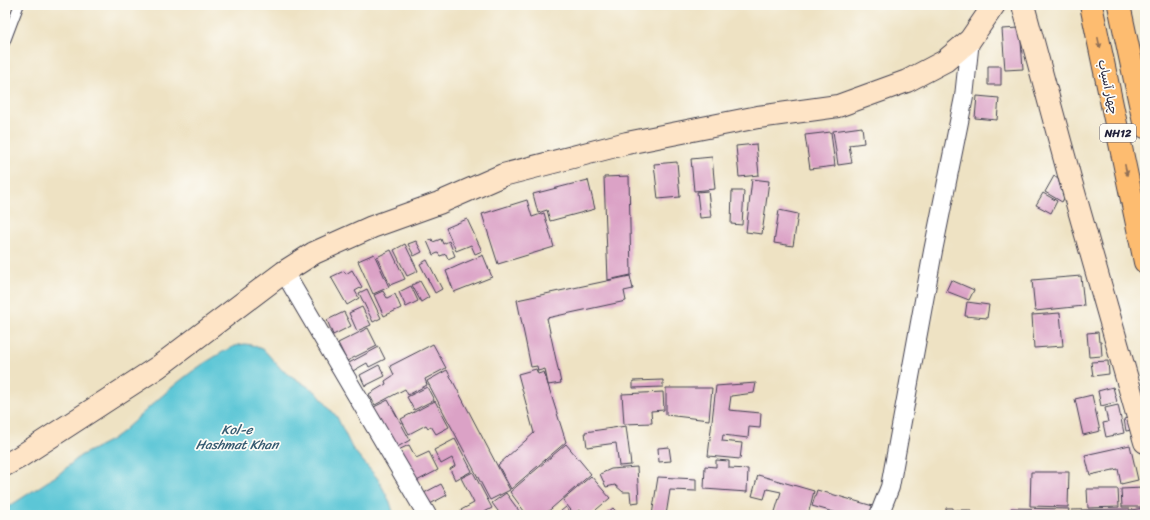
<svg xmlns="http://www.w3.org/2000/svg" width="1150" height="520" font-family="Sriracha,'Playpen Sans Arabic',sans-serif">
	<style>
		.water { fill: #5bc6d6; stroke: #3e7488 }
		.building { fill: #dba2c6 }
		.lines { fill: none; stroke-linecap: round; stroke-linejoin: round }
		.lane-casing { stroke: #413f4f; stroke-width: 11 }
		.street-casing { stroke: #413f4f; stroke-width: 20 }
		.secondary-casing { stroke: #413f4f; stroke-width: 24 }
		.highway-casing { stroke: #413f4f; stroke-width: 24 }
		.lane { stroke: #fff; stroke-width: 9 }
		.street { stroke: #fff; stroke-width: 18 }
		.secondary { stroke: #fee4c6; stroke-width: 22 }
		.highway { stroke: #fdbc70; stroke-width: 22 }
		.oneway { fill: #906f56 }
		.labels { text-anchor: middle; stroke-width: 3.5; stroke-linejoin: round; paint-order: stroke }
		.shield { fill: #fdfcf7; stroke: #646373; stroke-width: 1 }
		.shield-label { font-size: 11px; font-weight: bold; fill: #22223b }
		.street-label { font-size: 12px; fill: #22223b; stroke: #fdfcf7 }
		.water-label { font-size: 13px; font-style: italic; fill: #365b71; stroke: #fdfcf7 }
	</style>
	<rect width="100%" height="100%" fill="#fdfcf7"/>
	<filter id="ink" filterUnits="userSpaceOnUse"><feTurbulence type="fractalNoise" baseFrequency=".025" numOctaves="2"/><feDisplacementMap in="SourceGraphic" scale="8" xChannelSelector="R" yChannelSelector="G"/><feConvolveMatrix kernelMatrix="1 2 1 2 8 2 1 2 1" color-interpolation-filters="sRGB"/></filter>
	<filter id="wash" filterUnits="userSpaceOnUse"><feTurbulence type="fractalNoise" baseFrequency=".012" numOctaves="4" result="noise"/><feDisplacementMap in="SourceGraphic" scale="16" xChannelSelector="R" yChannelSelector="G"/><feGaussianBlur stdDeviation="0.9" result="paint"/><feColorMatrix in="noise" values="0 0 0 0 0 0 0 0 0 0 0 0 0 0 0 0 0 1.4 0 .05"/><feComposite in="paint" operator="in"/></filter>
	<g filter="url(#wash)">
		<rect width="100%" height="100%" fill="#eee2c3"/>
		<!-- water -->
		<path class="water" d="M245 344 252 345 264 350 282 370 316 392 337 417 352 448 378 479 390 502 394 515H5V509L59 474 80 456 111 440 122 432C152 405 181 376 216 356 226 350 234 345 245 344Z"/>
		<g id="blocks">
			<!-- building -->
			<path class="building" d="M1020 28 1023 69 1005 70 1002 29Z
				M988 66H1001V85H988Z
				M977 96 999 98 997 120 975 118Z
				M862 127 864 143 849 145 852 163 838 165 833 131Z
				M831 132 835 166 810 169 805 135Z
				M756 144 759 175 739 177 736 146Z
				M712 157 715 189 694 191 691 159Z
				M677 162 680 197 658 199 654 164Z
				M629 176 631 275 608 280 604 177Z
				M1054 176 1058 179 1064 198 1062 202 1045 192Z
				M752 179 769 181 762 234 746 232Z
				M588 180 595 209 550 221 547 210 538 213 533 194Z
				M708 191 711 217 700 218 697 192Z
				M732 191H744L742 225 731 224Z
				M1043 193 1057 201 1051 213 1036 205Z
				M527 200 532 217 544 213 554 247 498 264 482 214Z
				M779 210 798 214 793 246 774 243Z
				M467 219 482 251 475 254 471 245 456 251 446 228Z
				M432 239 433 242 441 239 443 244 449 241 455 256 448 259 446 254 440 256 438 253 433 255 427 241Z
				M416 241 422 252 414 256 408 244Z
				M405 244 418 271 407 276 394 250Z
				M391 250 405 279 390 285 377 257Z
				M374 254 389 287 373 294 358 261Z
				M483 255 492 277 454 292 446 271Z
				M427 260 442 289 435 293 420 264Z
				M352 270 362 287 355 291 359 298 347 305 331 277 344 271 346 274Z
				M630 276 633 289 624 291 626 301 547 318 561 383 548 385 545 369 538 371 537 366 531 367 517 300Z
				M1081 276 1084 306 1035 311 1032 280Z
				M951 280 974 290 969 300 946 291Z
				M420 281 429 297 421 302 412 285Z
				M411 286 418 301 406 307 399 292Z
				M367 289 381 318 373 322 359 293Z
				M383 291 387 298 395 294 401 308 384 316 374 295Z
				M967 302 989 305 987 318 965 316Z
				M362 307 371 325 357 331 349 313Z
				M344 312 351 326 333 335 327 320Z
				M1060 313 1063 346 1034 348 1032 315Z
				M368 328 377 346 347 361 338 343Z
				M1098 332 1099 342H1101L1102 356 1089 357 1087 333Z
				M433 344 446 368 425 379 427 385 408 395 405 389 375 405 369 394 386 384 385 381 394 375 390 366Z
				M379 347 385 359 369 367 367 363 351 372 347 364Z
				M1108 361 1109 374 1093 376 1091 362Z
				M379 365 385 376 365 386 360 375Z
				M536 369 538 374 544 372 566 442 511 489 498 465 534 433 518 374Z
				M447 370 510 490 490 500 427 381Z
				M663 380V387L633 388V381Z
				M756 383 754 393 731 396 729 410 761 413 760 428 749 427 748 438 723 435 722 441 742 443 740 459 708 456 716 386Z
				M427 387 434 400 414 410 407 397Z
				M1113 387 1117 402 1101 406 1098 391Z
				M666 388H712L709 420 666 415Z
				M663 392 664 410 651 411 652 423 624 424 622 394Z
				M1092 395 1100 431 1083 435 1075 399Z
				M388 400 410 440 392 450 370 409Z
				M435 401 449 427 436 434 431 426 428 428 426 425 409 434 401 419Z
				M1118 405 1124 433 1106 437 1103 423 1108 422 1105 408Z
				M1134 416 1137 429 1126 431 1124 419Z
				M626 426 631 465 619 466 616 443 587 447 585 432Z
				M455 439 472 471 455 480 450 469 455 466 452 458 441 464 434 450Z
				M566 444 591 474 544 515H527L510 492Z
				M409 445 416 458 429 452 438 470 411 484 394 452Z
				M1130 445 1138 480 1121 484 1118 469 1090 475 1085 455Z
				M669 447 671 461 659 462 658 448Z
				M716 460 729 461V468L748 469 747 492 704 489 705 466 716 467Z
				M637 467 639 502 631 503 630 492H623L615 485 606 487 600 474 611 469Z
				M473 472 492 508 479 515H463L461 510 474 503 461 478Z
				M1031 472H1069L1068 507 1030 506Z
				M758 475 814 491 808 515 798 512 797 515H774L781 492 767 489 764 499 752 496Z
				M591 476 610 498 590 515H584L579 510 574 514 563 500Z
				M658 477 696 479V491L670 490 666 515H652Z
				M441 484 447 495 430 504 424 493Z
				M1143 488 1144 507H1122L1121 489Z
				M1087 489H1118L1119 507 1088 508Z
				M817 490 873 506 870 515H844L812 506Z
				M506 493 522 515H501L492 503Z
				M566 507 572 515H556Z
				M613 508 619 515H604Z
				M946 508H953V515H946Z
				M1011 508 1069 509 1068 515H1011Z
				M1145 508V515H1131V510Z
				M1130 509V515H1072V510Z
				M956 510H971L970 515H956Z"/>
		</g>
	</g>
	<g filter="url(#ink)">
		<use href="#blocks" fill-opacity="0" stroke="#413f4f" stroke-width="1"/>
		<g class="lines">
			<!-- lane casing -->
			<g class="lane-casing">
				<path id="lane" d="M5 42 19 5"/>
			</g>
			<!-- street casing -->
			<g class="street-casing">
				<path id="street" d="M284 272 427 515
					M879 515 890 487 933 251 964 97 970 40"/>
			</g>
			<!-- secondary casing -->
			<g class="secondary-casing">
				<path id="secondary" d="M1023 5 1071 182 1145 442
					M5 465 18 458 158 367 284 272 314 253 372 227 439 203 503 175 627 143 758 117 838 106 907 81 945 61 970 40 994 5"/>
			</g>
			<!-- highway casing -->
			<g class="highway-casing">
				<path id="highway" d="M1091 5 1145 262
					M1119 5 1145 127"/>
			</g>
			<!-- lane -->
			<use href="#lane" class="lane"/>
			<!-- street -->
			<use href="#street" class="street"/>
			<!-- secondary -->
			<use href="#secondary" class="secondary"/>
			<!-- highway -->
			<use href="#highway" class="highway"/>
		</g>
		<!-- one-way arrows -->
		<defs><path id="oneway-solid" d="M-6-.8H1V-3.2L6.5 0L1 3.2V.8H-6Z"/></defs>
		<g class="oneway">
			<use href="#oneway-solid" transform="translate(1099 43) rotate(78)"/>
			<use href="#oneway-solid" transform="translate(1126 170) rotate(78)"/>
		</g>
	</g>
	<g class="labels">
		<!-- shield labels -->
		<rect class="shield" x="1100" y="124" width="36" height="18" rx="3"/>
		<g class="shield-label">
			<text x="1118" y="137">NH12</text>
		</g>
		<!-- street labels -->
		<g class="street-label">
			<text transform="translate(1108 87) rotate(78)" y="4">چهار آسیاب</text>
		</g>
		<!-- water labels -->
		<g class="water-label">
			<text x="237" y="434">Kol-e<tspan x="237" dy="15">Hashmat Khan</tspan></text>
		</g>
	</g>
	<!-- margin -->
	<rect width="1150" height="520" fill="none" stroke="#fdfcf7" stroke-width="20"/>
</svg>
